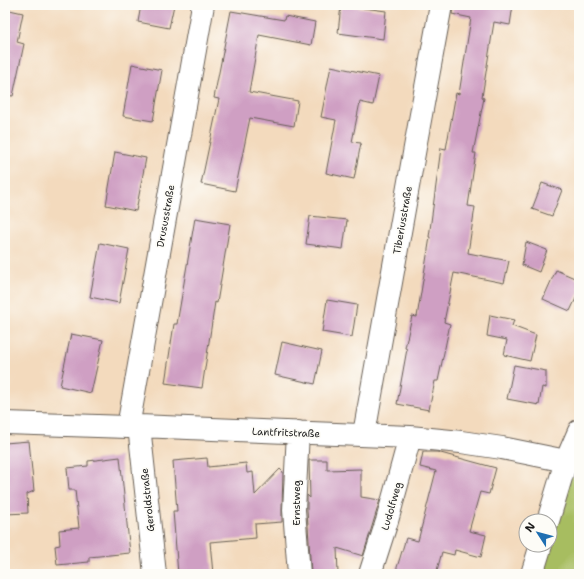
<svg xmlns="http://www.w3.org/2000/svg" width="584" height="579" font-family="'Shantell Sans',sans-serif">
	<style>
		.green { fill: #a7bd61; stroke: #626c3e }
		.building { fill: #cf9fc3 }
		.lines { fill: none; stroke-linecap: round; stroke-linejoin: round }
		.minor-casing { stroke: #675e54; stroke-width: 24 }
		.minor { stroke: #fff; stroke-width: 22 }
		.labels { text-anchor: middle; stroke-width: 3.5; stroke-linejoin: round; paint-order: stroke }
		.street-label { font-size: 10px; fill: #1c1c1c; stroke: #fdfcf7 }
	</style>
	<rect width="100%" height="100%" fill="#fdfcf7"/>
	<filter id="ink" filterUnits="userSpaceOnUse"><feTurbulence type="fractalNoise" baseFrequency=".025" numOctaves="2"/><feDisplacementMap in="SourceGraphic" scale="8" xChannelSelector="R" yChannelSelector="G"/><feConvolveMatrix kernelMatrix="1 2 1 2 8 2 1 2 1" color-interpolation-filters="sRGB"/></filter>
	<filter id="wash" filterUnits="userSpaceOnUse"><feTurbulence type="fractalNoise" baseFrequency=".012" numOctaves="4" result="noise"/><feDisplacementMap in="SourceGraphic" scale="16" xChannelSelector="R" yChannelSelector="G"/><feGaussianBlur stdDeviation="0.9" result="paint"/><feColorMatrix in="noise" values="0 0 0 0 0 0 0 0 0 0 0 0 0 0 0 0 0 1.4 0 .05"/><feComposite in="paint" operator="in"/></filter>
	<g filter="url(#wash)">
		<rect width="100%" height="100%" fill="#f3dabd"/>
		<!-- green -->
		<path class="green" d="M579 453V574H541L571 473Z"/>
		<g id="blocks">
			<!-- building -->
			<path class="building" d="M141 5H174L169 28 138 22Z
				M341 5 386 11 383 39 338 33Z
				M453 5H513L510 25 494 22 482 97 484 98 473 153H476L468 206 475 207 468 253 509 261 504 283 454 273 444 322 450 324 438 381H435L429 410 397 404 407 349 405 348 412 316 417 317 430 237H429L441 148 446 149 456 93 459 94 471 18 452 14Z
				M5 9 23 13 17 42 24 44 13 96 5 95Z
				M231 11 284 20 285 16 315 22 311 45 259 35 249 92 298 101 294 126 250 118 235 191 201 184 219 99 214 98Z
				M132 64 162 70 153 121 123 116Z
				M331 66 379 76 373 105 360 102 352 142 361 143 354 179 326 173 336 120 321 117Z
				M115 152 146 158 136 211 106 205Z
				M542 183 562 190 552 216 532 209Z
				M310 216 347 220 343 249 306 244Z
				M195 218 230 224 217 303 215 302 202 388 165 383 174 324H177Z
				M526 242 547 250 539 272 522 265Z
				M100 243 129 249 119 303 90 297Z
				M556 270 579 280V292L570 311 543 299Z
				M327 300 357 305 352 337 322 332Z
				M490 315 514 320 512 326 536 335 530 361 504 355 507 340 487 336Z
				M71 334 103 340 91 393 60 386Z
				M282 342 322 351 315 384 275 375Z
				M514 365 546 371V388L542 387 539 405 507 399Z
				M29 441 34 491 27 494 28 513 5 514V443Z
				M423 452H437L496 468 489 494 480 492 469 531 486 535 481 557 455 550 454 555 442 552 436 574H395L406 538 418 541 436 471 420 467Z
				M120 457 130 553 89 557V562L57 565 55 546 60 545 59 530 79 528 75 490H69L67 468 88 466V461Z
				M207 458 208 467 246 463 247 473 253 472 255 495 280 469 283 472 282 509V522L255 524 256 538 210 542 213 574H178L173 511H177L173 461Z
				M309 460H327V470L361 469V497L380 500 363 556 337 548 338 574H311L307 510V495L310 498Z"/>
		</g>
	</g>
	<g filter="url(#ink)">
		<use href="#blocks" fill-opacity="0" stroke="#675e54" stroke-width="1"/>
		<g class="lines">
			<!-- minor casing -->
			<g class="minor-casing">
				<path id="minor" d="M5 423 128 427 139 426 410 437 461 442 502 448 566 461
					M139 426 155 574
					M128 427 203 5
					M298 432 294 510 299 574
					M364 434 416 142 441 5
					M548 521 566 461 579 431
					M370 574 387 521 410 437
					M532 574 541 545"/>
			</g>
			<!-- minor -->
			<use href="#minor" class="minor"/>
		</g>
	</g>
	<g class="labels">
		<!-- street labels -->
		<g class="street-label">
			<text transform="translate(165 216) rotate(-80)" y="4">Drususstraße</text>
			<text transform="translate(402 220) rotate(-80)" y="4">Tiberiusstraße</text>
			<text transform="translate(286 432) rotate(2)" y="4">Lantfritstraße</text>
			<text transform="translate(147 500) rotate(-96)" y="4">Geroldstraße</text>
			<text transform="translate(296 503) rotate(-90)" y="4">Ernstweg</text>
			<text transform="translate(391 506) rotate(-74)" y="4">Ludolfweg</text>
		</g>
	</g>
	<!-- margin -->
	<rect width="584" height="579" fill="none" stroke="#fdfcf7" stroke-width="20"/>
	<!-- north arrow -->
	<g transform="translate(538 533) rotate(306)"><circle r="19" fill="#fdfcf7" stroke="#a3a29f"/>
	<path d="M0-3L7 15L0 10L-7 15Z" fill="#1f6fb2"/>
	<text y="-6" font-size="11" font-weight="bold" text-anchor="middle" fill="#1c1c1c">N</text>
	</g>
</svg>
